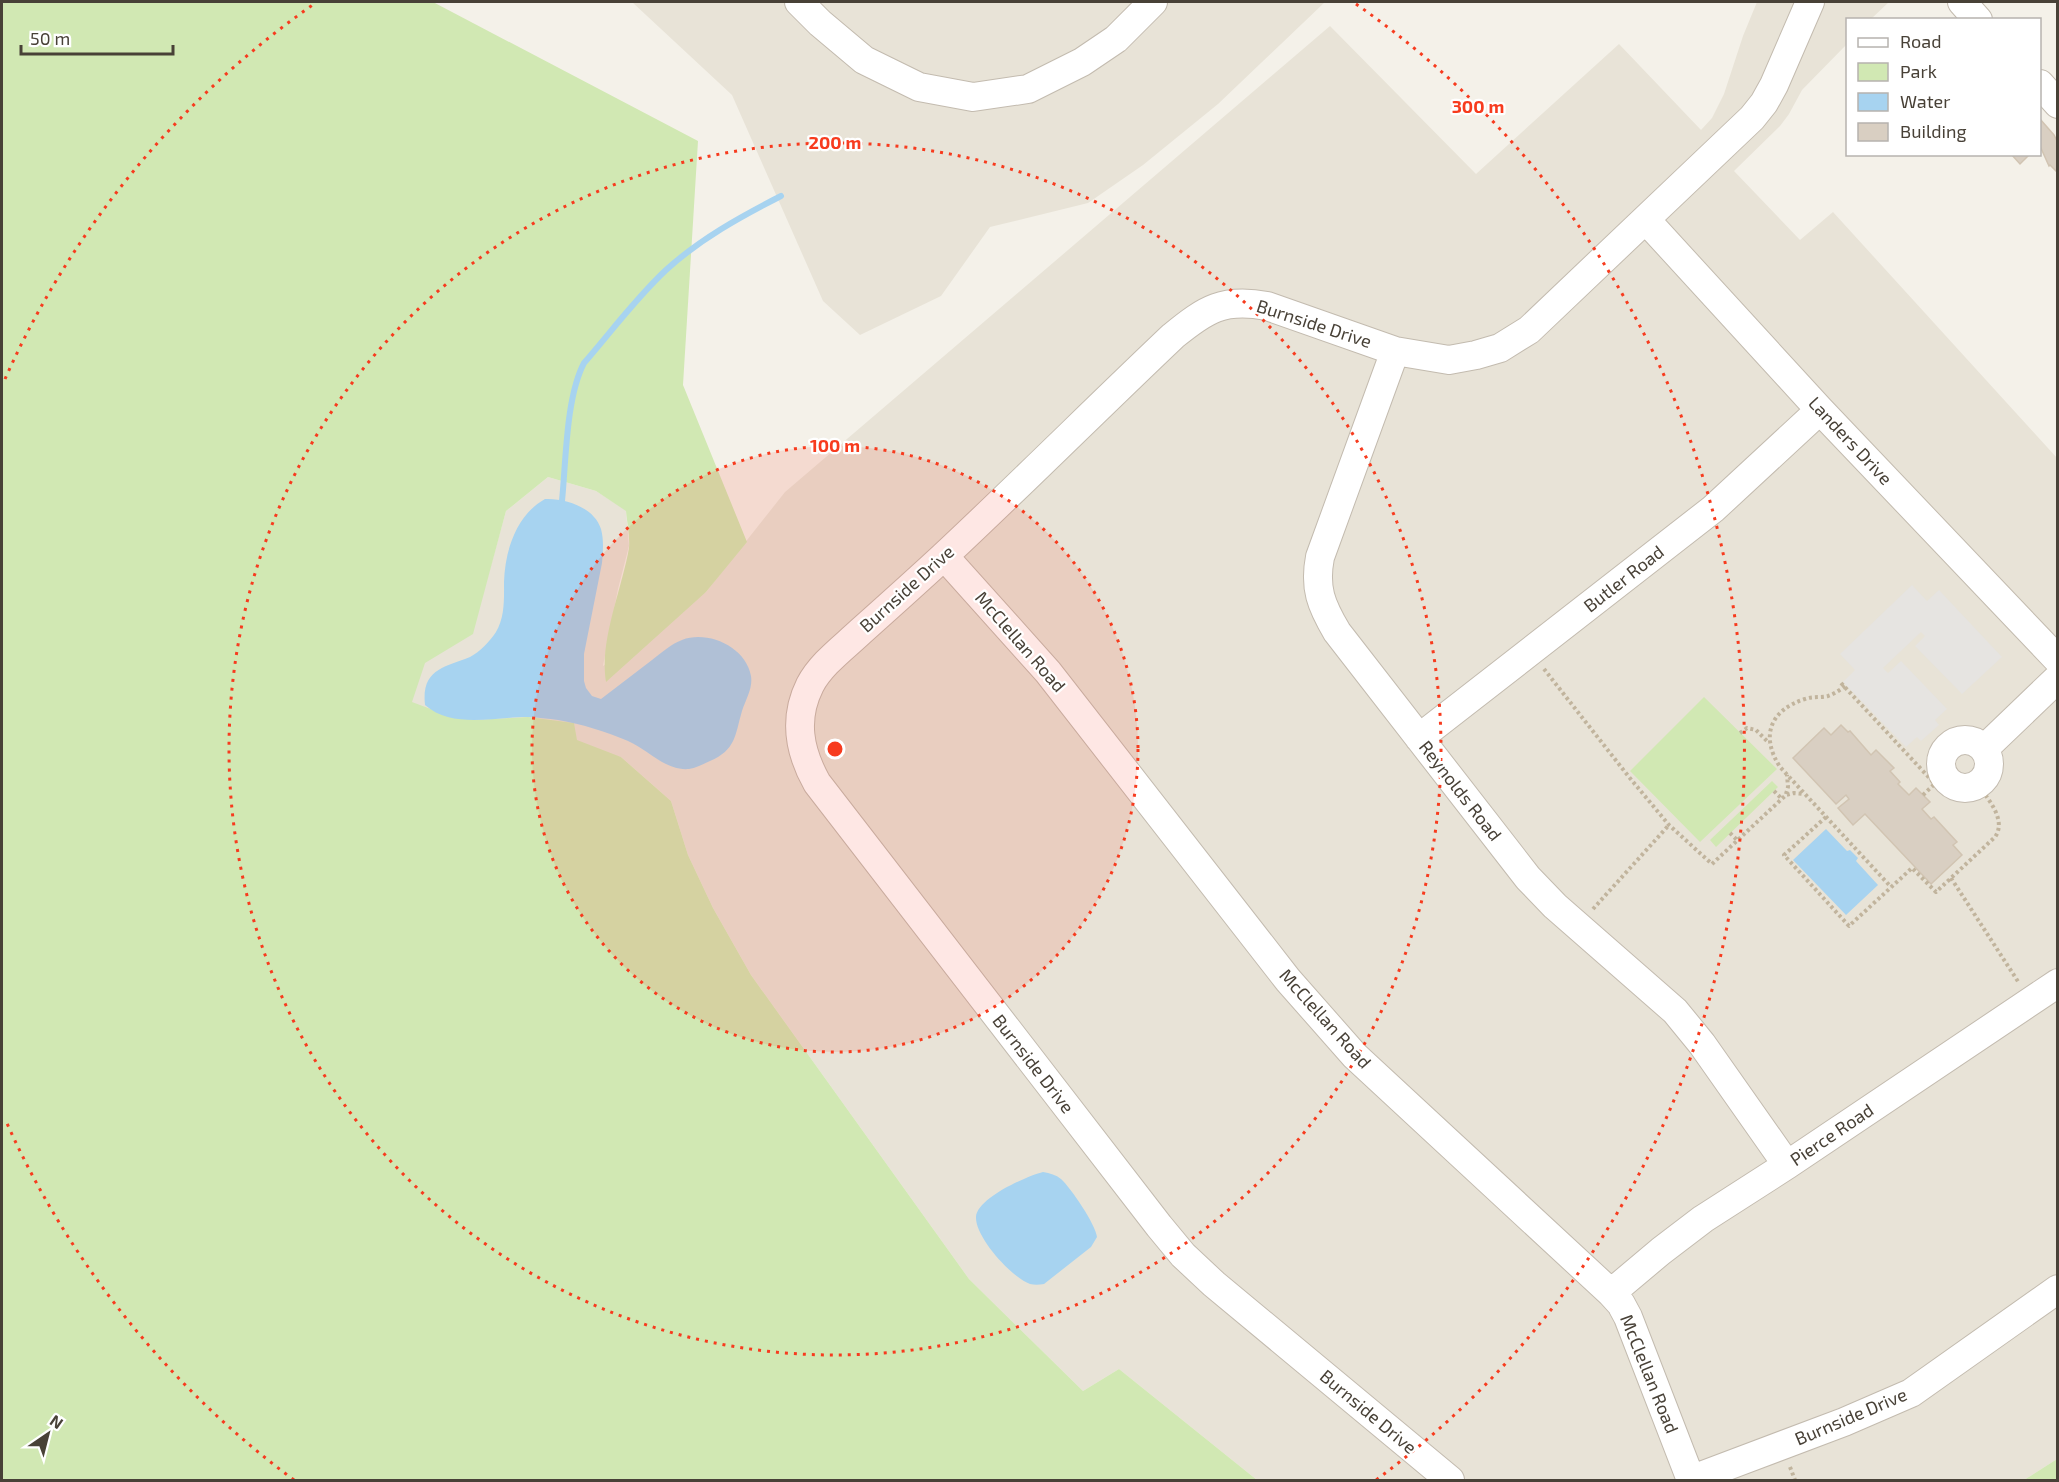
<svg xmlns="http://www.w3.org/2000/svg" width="2059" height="1482" font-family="'Exo 2',sans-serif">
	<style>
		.residential { fill: #e8e3d7 }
		.green { fill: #d1e8b3 }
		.parking { fill: #e6e4e1 }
		.water { fill: #a7d3f0 }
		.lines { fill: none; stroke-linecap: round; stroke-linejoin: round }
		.stream { stroke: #a7d3f0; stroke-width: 6 }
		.building { fill: #d9cfc2; stroke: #d1c4b2; stroke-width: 1.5 }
		.minor-casing { stroke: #c3bbaf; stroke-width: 30 }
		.path { stroke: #c1b49d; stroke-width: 4; stroke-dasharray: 3 3; stroke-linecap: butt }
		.minor { stroke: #fff; stroke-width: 28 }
		.ring { fill: none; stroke: #f73b1e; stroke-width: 3; stroke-dasharray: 3 6 }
		.labels { text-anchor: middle; stroke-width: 4.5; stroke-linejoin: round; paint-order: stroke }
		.street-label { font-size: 18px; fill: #484137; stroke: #fff }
		.centre { fill: #f73b1e; stroke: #fff; stroke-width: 3 }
		.ring-label { font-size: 18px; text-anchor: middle; font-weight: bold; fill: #f73b1e; stroke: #fff; stroke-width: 4.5; stroke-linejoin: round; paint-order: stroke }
	</style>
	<rect width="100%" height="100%" fill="#f4f1e9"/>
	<!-- residential -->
	<path class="residential" d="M632 2H1325L1218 104 1143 165 1088 203 990 227 941 296 860 335 823 301 732 95Z
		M1757 2H1889L1871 19 1848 20 1847 44 1802 90 1789 114 1780 126 1734 171 1800 240 1833 212 2057 458V1459L2024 1480H1257L1119 1369 1083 1391 969 1279 751 975 713 908 688 855 671 801 621 757 518 740 407 706 421 661 472 634 506 511 548 477 596 491 626 510 629 546 618 589 603 666 706 592 785 492 1330 26 1476 174 1619 44 1701 130 1712 118 1724 94 1743 36Z"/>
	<!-- green -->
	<path class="green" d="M2 2H433L698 141 683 385 747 542 706 592 606 682C599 641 622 589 629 548 630 537 627 522 626 511L596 491 548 477 506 511 473 634 425 663 412 702 444 714 475 720 528 717 574 723 577 740 621 757 671 801 688 855 713 908 751 975 969 1279 1083 1391 1119 1369 1257 1480H2Z
		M1704 697 1777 769 1700 842 1630 771Z
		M1772 781 1778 787 1716 847 1710 840Z
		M2057 1459V1480H2024Z"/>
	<!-- parking -->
	<path class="parking" d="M1912 585 1927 601 1939 590 2002 657 1962 694 1915 646 1925 636 1921 632 1883 668 1888 673 1901 661 1947 709 1935 720 1939 725 1921 741 1917 737 1906 747 1843 682 1855 670 1840 654Z"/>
	<!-- water -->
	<path class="water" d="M545 499C565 498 594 507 601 529 604 540 603 552 602 563L584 654V681L586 688 592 696 601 699C618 686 635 673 652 660 661 653 671 644 682 640 708 630 746 647 751 676 753 688 746 699 742 711 735 735 736 750 710 761 703 764 696 768 689 769 665 771 649 750 628 741 607 732 582 724 558 720 548 719 537 717 527 717 495 717 452 729 425 705 421 669 445 667 470 657 480 652 490 641 496 632 505 617 504 599 504 582 505 551 516 515 545 499Z
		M1826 829 1847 851 1850 850 1858 858 1856 861 1878 885 1846 915 1793 860Z
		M1043 1172C1050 1173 1056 1175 1061 1179 1071 1188 1096 1225 1097 1237L1091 1247 1044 1284C1039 1285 1034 1285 1030 1284 1011 1277 975 1237 976 1217 977 1198 1027 1176 1043 1172Z"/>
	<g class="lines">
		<!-- stream -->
		<path class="stream" d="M562 501C566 461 566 397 584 363 611 332 636 298 666 270 700 239 740 217 781 196"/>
	</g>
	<!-- building -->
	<path class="building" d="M2040 119 2054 135 2058 143 2057 172 2050 165 2049 166 2040 146Z
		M2011 154H2030L2020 164Z
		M1841 725 1848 732 1850 731 1871 755 1876 750 1894 768 1890 771 1900 782 1898 784 1909 795 1916 788 1930 802 1922 809 1931 819 1934 817 1957 842 1953 845 1962 855 1931 884 1865 814 1853 825 1838 808 1849 799 1846 795 1836 804 1793 758 1824 728 1831 735Z"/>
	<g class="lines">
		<!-- minor casing -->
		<g class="minor-casing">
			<path id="minor" d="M799 2 820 23 864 60 919 87 973 97 1028 89 1082 62 1116 39 1153 2
				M1962 2 1978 20
				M2040 84 2058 104
				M1646 220 1820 410 2058 660
				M1395 351 1320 557C1314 588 1321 605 1337 632L1528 878 1555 906 1675 1011 1702 1044 1787 1165
				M944 556 1048 672 1288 980 1355 1056 1611 1293 1621 1304 1628 1317 1691 1480
				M1419 738 1713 509 1820 410
				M1941 764a24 24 0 1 1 48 0a24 24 0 1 1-48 0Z
				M1984 749 2058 678
				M1611 1293 1661 1251 1703 1219 1787 1165 2058 983
				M1450 1480 1214 1284 1183 1255 1159 1226 817 783C799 751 793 719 810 685 821 664 843 648 860 632 888 607 916 582 944 556 1021 484 1096 409 1173 336 1206 309 1223 298 1267 306L1395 351 1449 360 1476 355 1500 348 1529 330 1752 118 1764 103 1774 85 1810 2
				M1690 1480 1844 1422 1911 1393 2058 1289"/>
		</g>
		<!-- path -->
		<path class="path" d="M1544 669 1629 777 1669 825 1712 864 1786 795 1794 793 1804 794
			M1841 683 1935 784
			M1845 686C1840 690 1834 694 1828 696 1821 698 1813 696 1805 699 1770 710 1760 736 1780 767L1891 887
			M1740 733 1747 728 1756 730 1769 743
			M1774 791 1782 799
			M1786 794 1788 787 1787 775
			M1923 795 1944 775
			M1826 817 1784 855 1849 926 1912 868 1936 892 1995 837C2007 820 1988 799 1978 785
			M1730 833 1737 840
			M1951 878 2019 983
			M1593 909 1669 825
			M1790 1467 1795 1480"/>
		<!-- minor -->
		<use href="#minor" class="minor"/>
	</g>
	<!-- distance rings -->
	<circle cx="835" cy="749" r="303" fill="#f73b1e" fill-opacity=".12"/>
	<g class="ring">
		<circle cx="835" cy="749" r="303"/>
		<circle cx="835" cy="749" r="606"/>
		<path d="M294 1480A909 909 0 0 1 5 1119M5 379A909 909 0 0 1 314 4M1356 4A909 909 0 0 1 1376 1480"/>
	</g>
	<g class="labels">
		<!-- street labels -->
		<g class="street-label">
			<text transform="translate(1314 324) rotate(18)" y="6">Burnside Drive</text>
			<text transform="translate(1850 441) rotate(47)" y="6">Landers Drive</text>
			<text transform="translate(1624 579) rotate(-38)" y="6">Butler Road</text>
			<text transform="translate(907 589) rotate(-42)" y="6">Burnside Drive</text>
			<text transform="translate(1020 642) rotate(49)" y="6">McClellan Road</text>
			<text transform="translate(1460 791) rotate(52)" y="6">Reynolds Road</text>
			<text transform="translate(1325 1019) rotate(48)" y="6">McClellan Road</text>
			<text transform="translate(1033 1064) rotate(52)" y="6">Burnside Drive</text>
			<text transform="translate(1832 1135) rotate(-34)" y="6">Pierce Road</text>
			<text transform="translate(1649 1374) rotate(68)" y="6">McClellan Road</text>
			<text transform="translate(1368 1412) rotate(40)" y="6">Burnside Drive</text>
			<text transform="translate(1851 1417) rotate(-23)" y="6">Burnside Drive</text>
		</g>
	</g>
	<circle cx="835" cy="749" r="9" class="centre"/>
	<g class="ring-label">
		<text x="1478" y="113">300 m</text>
		<text x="835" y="149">200 m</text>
		<text x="835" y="452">100 m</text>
	</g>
	<!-- border -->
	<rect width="2059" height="1482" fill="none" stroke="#484137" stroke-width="6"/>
	<!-- legend -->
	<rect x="1846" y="18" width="195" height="138" fill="#ffffff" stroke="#b6b3af" stroke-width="1.5"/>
	<rect x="1858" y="38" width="30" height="9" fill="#ffffff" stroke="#b6b3af" stroke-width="1.5"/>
	<text x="1900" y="48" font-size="18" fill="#484137">Road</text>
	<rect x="1858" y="63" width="30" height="18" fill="#d1e8b3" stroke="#b6b3af" stroke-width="1.5"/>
	<text x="1900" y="78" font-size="18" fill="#484137">Park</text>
	<rect x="1858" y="93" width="30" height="18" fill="#a7d3f0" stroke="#b6b3af" stroke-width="1.5"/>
	<text x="1900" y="108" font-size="18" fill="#484137">Water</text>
	<rect x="1858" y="123" width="30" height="18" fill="#d9cfc2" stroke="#b6b3af" stroke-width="1.5"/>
	<text x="1900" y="138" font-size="18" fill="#484137">Building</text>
	<!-- north arrow -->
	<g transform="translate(48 1434) rotate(35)" stroke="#ffffff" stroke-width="4.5" paint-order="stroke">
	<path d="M0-4.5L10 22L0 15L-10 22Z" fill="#484137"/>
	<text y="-9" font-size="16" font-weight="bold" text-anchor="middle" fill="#484137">N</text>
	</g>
	<!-- scale -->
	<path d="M21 45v9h152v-9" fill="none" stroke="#484137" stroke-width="3"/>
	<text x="30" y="45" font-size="18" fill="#484137" stroke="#ffffff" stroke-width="4.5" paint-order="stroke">50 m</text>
</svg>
